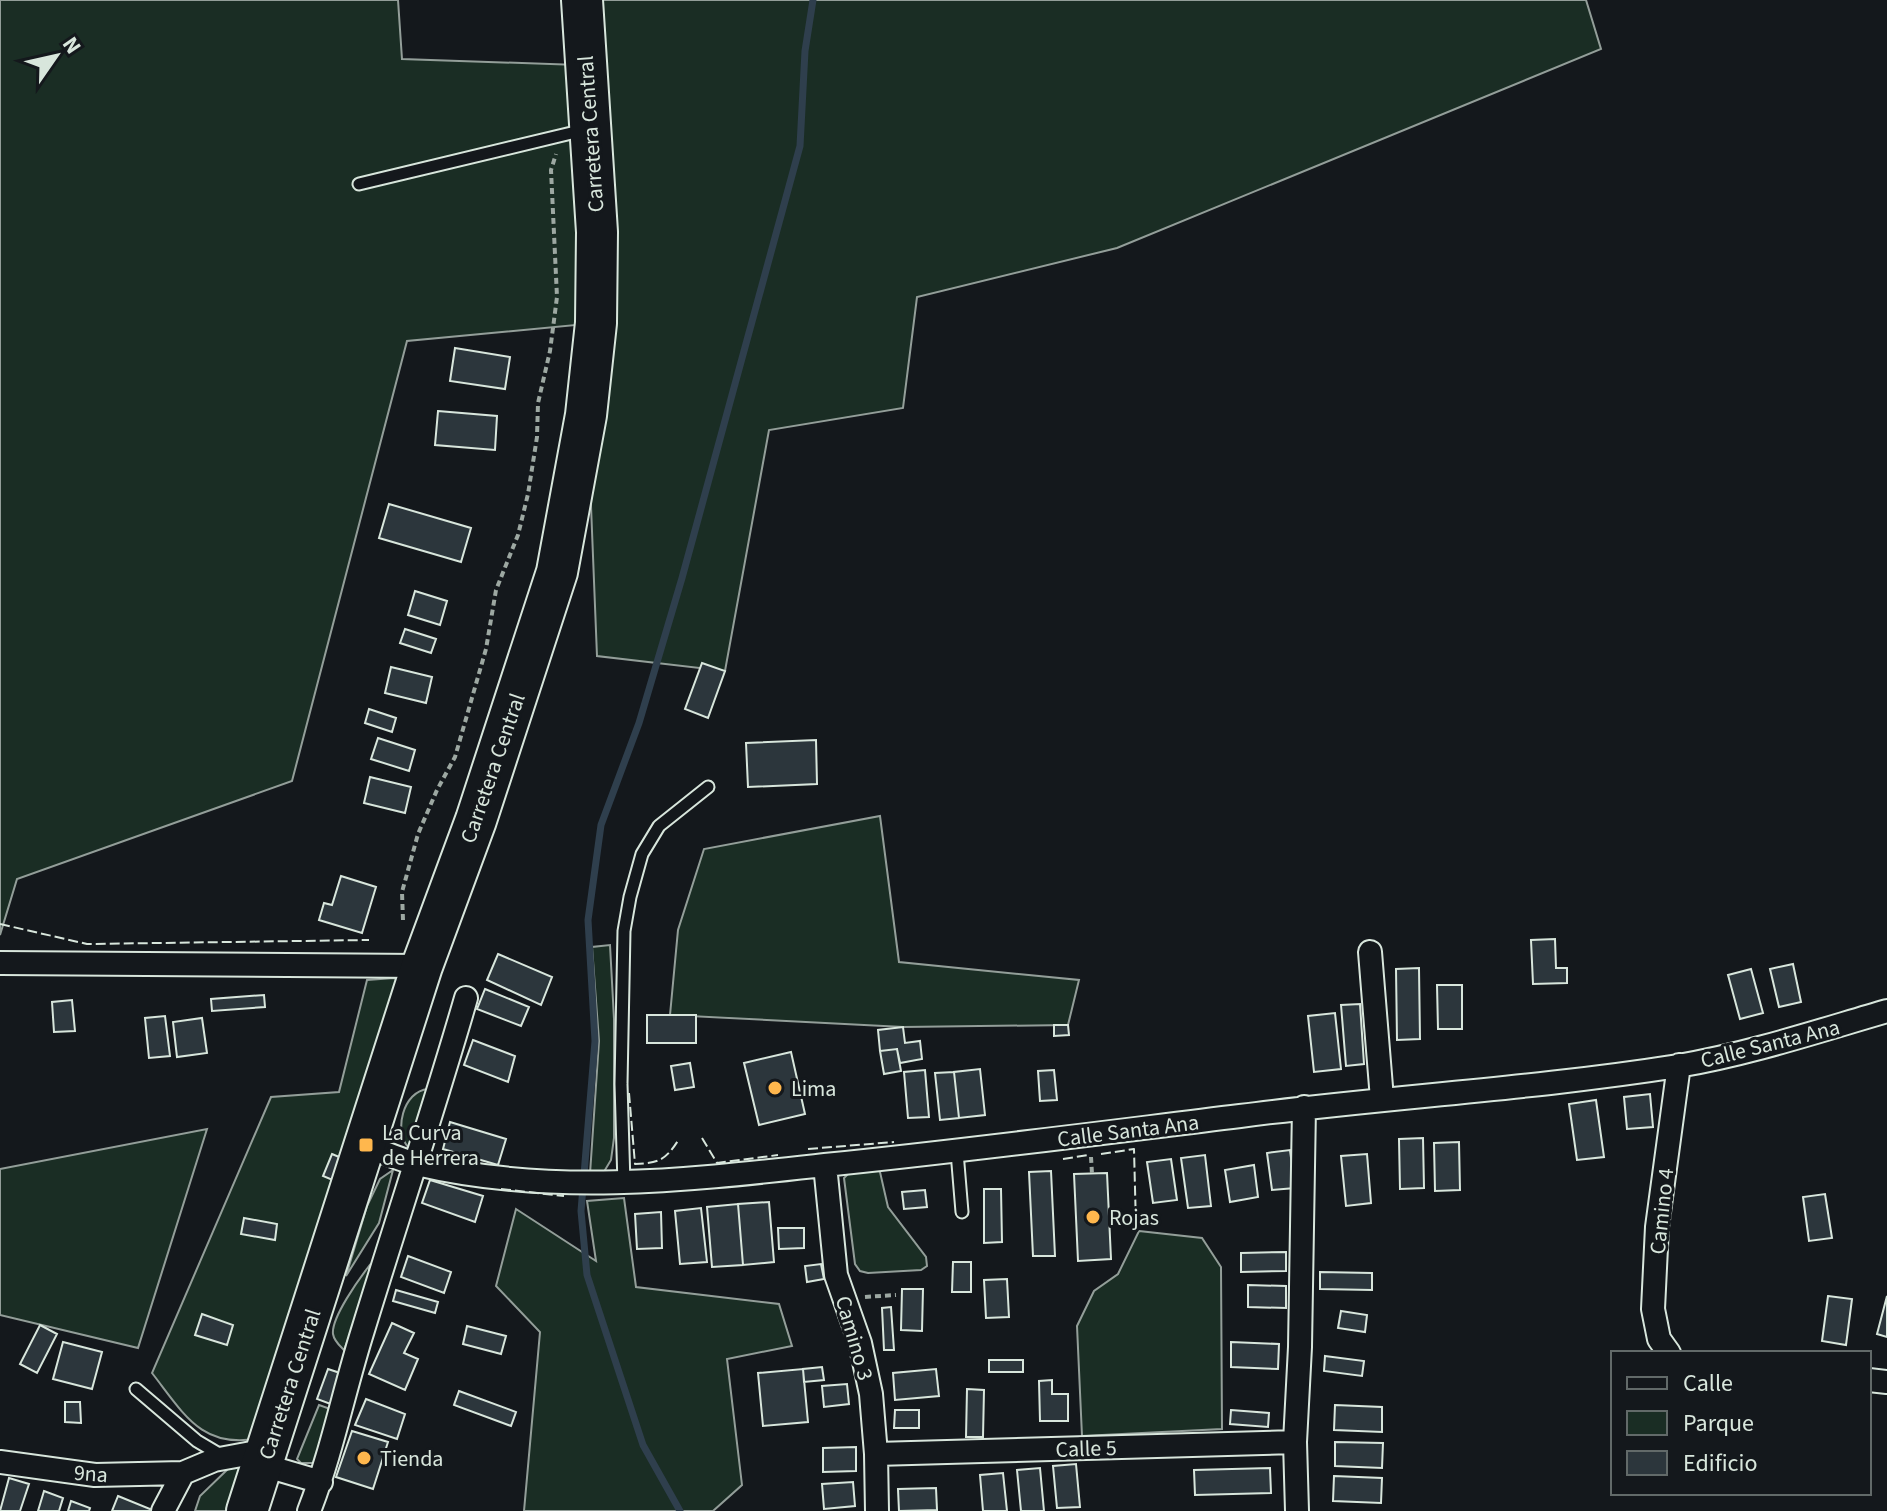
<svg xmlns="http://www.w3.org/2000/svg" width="1887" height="1511" font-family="'Source Sans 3',sans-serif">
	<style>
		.green { fill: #1a2d24; stroke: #939e99; stroke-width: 2 }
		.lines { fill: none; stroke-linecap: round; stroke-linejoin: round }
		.stream { stroke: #2f3f4d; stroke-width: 7 }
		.building { fill: #2c363c; stroke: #d8e6dc; stroke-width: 2 }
		.lane-casing { stroke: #d8e6dc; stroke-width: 15 }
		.street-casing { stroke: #d8e6dc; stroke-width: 26 }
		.highway-casing { stroke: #d8e6dc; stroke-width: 44 }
		.path { stroke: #9da8a2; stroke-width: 4; stroke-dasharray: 6 4; stroke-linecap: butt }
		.lane { stroke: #14181c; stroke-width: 11 }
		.street { stroke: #14181c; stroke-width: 22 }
		.highway { stroke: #14181c; stroke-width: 40 }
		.fence { stroke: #d8e6dc; stroke-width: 2; stroke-dasharray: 10 4; stroke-linecap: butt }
		.poi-dot { fill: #ffb74d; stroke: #14181c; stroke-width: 3 }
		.labels { text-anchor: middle; stroke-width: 6; stroke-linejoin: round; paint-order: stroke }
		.street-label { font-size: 22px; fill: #d8e6dc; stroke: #14181c }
		.poi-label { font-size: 22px; fill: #d8e6dc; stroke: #14181c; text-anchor: start }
	</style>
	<rect width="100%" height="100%" fill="#14181c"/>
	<!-- green -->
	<path class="green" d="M0 0H398L402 59 578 65 582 0H1586L1601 49 1117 248 917 297 903 408 769 430 725 671 597 656 591 506 596 323 407 341 292 781 17 879 0 935Z
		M880 816 899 962 1079 980 1068 1025 903 1027 670 1015 678 930 704 849Z
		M610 945 614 1019V1138L611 1160 602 1175 590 1174 599 1041 592 947Z
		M394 978 402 981 260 1438C202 1450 184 1414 152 1373L271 1097 339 1092 367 980Z
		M428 1089 409 1148C393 1132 403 1091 428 1089Z
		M207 1129 138 1348 0 1315V1169Z
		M875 1168 880 1172 888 1207 926 1257 927 1266 921 1270 868 1273 860 1271 855 1264 844 1178 849 1173Z
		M393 1170 379 1223 346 1276 367 1206 380 1179Z
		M624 1198 636 1287 779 1304 792 1346 727 1359 742 1485 713 1511H524L540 1332 496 1286 516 1209 596 1261 587 1201Z
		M1139 1231 1202 1238 1221 1267 1222 1429 1082 1436 1077 1326 1094 1291 1118 1274Z
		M369 1266 370 1281 344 1350C340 1346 334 1341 333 1334 331 1318 359 1279 369 1266Z
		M319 1405 336 1411 314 1463H301L297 1459Z
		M244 1465 236 1511H195L200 1496 230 1467Z"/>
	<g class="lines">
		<!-- stream -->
		<path class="stream" d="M680 1511 643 1445 587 1275 581 1211 595 1041 588 920 601 825 639 723 682 578 800 146 805 51 813 0"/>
	</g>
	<!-- building -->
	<path class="building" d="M455 348 510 357 505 389 450 381Z
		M438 411 497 416 495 450 435 445Z
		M389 504 471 528 461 562 379 538Z
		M415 591 447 601 440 625 408 615Z
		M405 629 436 639 431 653 400 643Z
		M702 663 725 671 708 718 685 709Z
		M391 667 432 677 426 703 385 693Z
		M369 709 396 718 392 732 365 723Z
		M378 738 415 750 409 771 371 759Z
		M816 740 817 784 748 787 746 743Z
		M370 777 411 787 405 813 364 803Z
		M341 876 376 887 362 933 319 920 324 903 332 905Z
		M1555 939 1556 968H1567V983L1533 984 1531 940Z
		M498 954 552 977 541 1005 487 980Z
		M1793 964 1801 1002 1779 1007 1770 969Z
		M1419 968 1420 1039 1397 1040 1396 969Z
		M1751 969 1763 1013 1740 1019 1728 975Z
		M1437 985H1462V1029H1438Z
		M485 989 529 1007 521 1026 477 1009Z
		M264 995 265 1007 212 1011 211 999Z
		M72 1000 75 1031 54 1032 52 1002Z
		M1360 1004 1364 1064 1346 1066 1341 1005Z
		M1335 1013 1341 1069 1314 1072 1308 1016Z
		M647 1015H696V1043H647Z
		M165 1016 170 1056 149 1058 145 1018Z
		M202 1018 207 1053 177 1057 173 1022Z
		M1054 1025H1068L1069 1035 1054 1036Z
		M903 1027 905 1043 920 1041 922 1059 900 1063 897 1049 880 1051 878 1030Z
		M473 1040 515 1056 508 1082 464 1065Z
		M897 1049 901 1071 884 1074 880 1051Z
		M791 1052 805 1114 759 1125 744 1063Z
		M690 1063 694 1087 675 1090 671 1066Z
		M980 1069 985 1115 959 1118 954 1072Z
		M925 1070 929 1117 908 1118 904 1072Z
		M1054 1070 1057 1100 1040 1101 1038 1071Z
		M954 1072 959 1118 940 1120 935 1073Z
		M1650 1094 1653 1127 1627 1129 1624 1097Z
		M1596 1100 1604 1157 1577 1160 1569 1104Z
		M450 1122 506 1139 498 1165 443 1149Z
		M1423 1138 1424 1188 1400 1189 1399 1139Z
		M1459 1142 1460 1190 1435 1191 1434 1143Z
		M1290 1150 1295 1188 1272 1190 1267 1153Z
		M332 1154 344 1159 335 1181 323 1176Z
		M1367 1154 1371 1203 1346 1206 1341 1156Z
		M1205 1155 1211 1206 1188 1208 1181 1158Z
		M1171 1159 1177 1200 1153 1203 1147 1162Z
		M1254 1165 1258 1197 1230 1202 1225 1170Z
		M1051 1171 1055 1256H1033L1029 1172Z
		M1107 1173 1111 1259 1078 1261 1074 1174Z
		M430 1180 483 1196 475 1222 422 1203Z
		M984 1189H1001L1002 1242 984 1243Z
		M925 1190 927 1207 904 1209 902 1192Z
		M1825 1194 1832 1238 1809 1241 1803 1197Z
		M769 1202 774 1262 743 1265 738 1204Z
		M738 1204 743 1265 712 1267 707 1207Z
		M701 1208 707 1262 680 1264 675 1211Z
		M661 1212 662 1248 637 1249 635 1214Z
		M244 1218 277 1224 275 1240 241 1234Z
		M778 1228H804V1248L779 1249Z
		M1286 1252V1271L1241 1272V1253Z
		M408 1256 451 1272 444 1293 401 1277Z
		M953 1262H971V1292H952Z
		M821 1264 824 1279 807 1282 805 1266Z
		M1320 1272 1372 1273V1290L1320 1289Z
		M1007 1279 1009 1317 986 1318 984 1280Z
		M1248 1285 1286 1286V1308L1248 1307Z
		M902 1289H923L922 1331 901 1330Z
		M396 1290 438 1302 435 1313 393 1301Z
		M1828 1296 1852 1299 1846 1345 1822 1341Z
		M1887 1296V1337L1877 1334Z
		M891 1307 894 1350H884L882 1308Z
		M1341 1311 1367 1315 1365 1332 1338 1328Z
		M202 1314 233 1325 227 1345 195 1335Z
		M392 1323 414 1333 404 1353 418 1359 405 1390 369 1374Z
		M40 1325 57 1334 37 1373 20 1364Z
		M467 1326 506 1336 501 1354 463 1344Z
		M63 1342 102 1352 92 1389 53 1379Z
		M1231 1342 1279 1344 1278 1369 1231 1367Z
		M1325 1356 1364 1361 1362 1376 1324 1371Z
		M989 1360H1023V1372H989Z
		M822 1367 824 1380 804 1382 803 1369Z
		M328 1369 346 1375 336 1406 317 1399Z
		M803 1369 808 1422 763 1426 758 1373Z
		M936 1369 939 1396 895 1400 893 1373Z
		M1052 1380V1394H1068V1421H1040L1039 1381Z
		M847 1384 849 1404 824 1407 822 1386Z
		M967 1389 984 1390 983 1437H966Z
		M459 1391 516 1412 511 1426 454 1405Z
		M366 1399 405 1414 397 1439 355 1425Z
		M65 1402H80L81 1423 65 1422Z
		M1335 1405 1382 1407V1432L1334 1430Z
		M895 1410H919V1428H894Z
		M1231 1410 1269 1413 1268 1427 1230 1424Z
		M352 1431 388 1442 373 1489 336 1477Z
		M1335 1442 1383 1443 1382 1468 1335 1466Z
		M856 1447V1471L823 1472V1448Z
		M1076 1464 1080 1507 1057 1508 1053 1466Z
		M1040 1468 1044 1511H1021L1017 1470Z
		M1270 1468 1271 1493 1195 1495 1194 1470Z
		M1003 1473 1007 1511H983L980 1475Z
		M1334 1476 1382 1478 1381 1503 1333 1501Z
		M9 1478 29 1484 20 1511H0Z
		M853 1482 855 1506 824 1509 822 1484Z
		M936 1488 937 1510 899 1511 898 1489Z
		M44 1491 63 1498 59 1511H38Z
		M118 1496 150 1509 149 1511H112Z
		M71 1501 90 1508 89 1511H68Z"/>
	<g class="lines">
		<!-- lane casing -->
		<g class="lane-casing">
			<path id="lane" d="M359 184 584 130
				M957 1152 962 1212
				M624 1184 621 1084 624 931 630 897 642 854 659 826 708 787
				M136 1389 197 1441 224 1457"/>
		</g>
		<!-- street casing -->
		<g class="street-casing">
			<path id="street" d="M1370 952 1382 1099
				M0 963 422 966
				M366 1145C383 1152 400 1160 417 1164 553 1196 688 1180 825 1165 963 1151 1101 1133 1240 1116 1385 1097 1532 1089 1678 1066 1749 1054 1818 1031 1887 1011
				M825 1165 836 1275 860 1343 871 1394 876 1454 877 1511
				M1669 1353 1659 1339 1653 1309 1657 1227 1679 1065
				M1869 1380 1887 1382
				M876 1454 1295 1442
				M0 1462 95 1475 183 1473 214 1460 268 1450
				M263 1465 321 1482
				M163 1511 183 1473
				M309 1511C332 1452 344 1390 363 1330 397 1219 434 1109 466 998
				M1297 1511 1295 1442 1300 1347 1304 1107"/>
		</g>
		<!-- highway casing -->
		<g class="highway-casing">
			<path id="highway" d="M247 1511 422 966 476 820 557 572 586 415 596 323 597 232 582 0"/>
		</g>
		<!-- path -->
		<path class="path" d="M403 920 402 892 418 834 437 790 455 757 486 649 496 590 518 535 528 494 537 437 538 403 550 351 557 297 551 170 556 154
			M1091 1157 1092 1174
			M865 1297 896 1295"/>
		<!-- lane -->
		<use href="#lane" class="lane"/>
		<!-- street -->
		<use href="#street" class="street"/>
		<!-- highway -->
		<use href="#highway" class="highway"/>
		<!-- fence -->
		<path class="fence" d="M0 924 87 944 369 940
			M629 1093 635 1164C659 1163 666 1160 679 1139
			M702 1138 717 1163 778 1155
			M808 1149 894 1142
			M1101 1154 1134 1149 1136 1227
			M1063 1159 1088 1155
			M501 1189 564 1196"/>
	</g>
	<!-- markers -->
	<g class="poi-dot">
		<circle cx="775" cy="1088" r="8"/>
		<rect x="358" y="1137" width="16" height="16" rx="4"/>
		<circle cx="1093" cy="1217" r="8"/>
		<circle cx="364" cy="1458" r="8"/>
	</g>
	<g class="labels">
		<!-- street labels -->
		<g class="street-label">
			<text transform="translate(590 134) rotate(-94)" y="8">Carretera Central</text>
			<text transform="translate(492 768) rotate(-71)" y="8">Carretera Central</text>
			<text transform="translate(1770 1043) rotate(-14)" y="8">Calle Santa Ana</text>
			<text transform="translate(1128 1130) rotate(-7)" y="8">Calle Santa Ana</text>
			<text transform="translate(1661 1211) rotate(-84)" y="8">Camino 4</text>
			<text transform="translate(855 1338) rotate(74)" y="8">Camino 3</text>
			<text transform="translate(289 1384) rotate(-72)" y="8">Carretera Central</text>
			<text transform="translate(1086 1448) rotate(-2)" y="8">Calle 5</text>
			<text transform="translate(91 1473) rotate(4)" y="8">9na</text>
		</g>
		<!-- poi labels -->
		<g class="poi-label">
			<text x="791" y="1096">Lima</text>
			<text x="382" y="1140">La Curva<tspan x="382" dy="25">de Herrera</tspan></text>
			<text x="1109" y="1225">Rojas</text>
			<text x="380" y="1466">Tienda</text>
		</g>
	</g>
	<!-- legend -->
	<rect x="1611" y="1351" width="260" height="144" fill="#14181c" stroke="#626a69" stroke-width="2"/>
	<rect x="1627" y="1377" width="40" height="12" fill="#14181c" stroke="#626a69" stroke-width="2"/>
	<text x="1683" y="1391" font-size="24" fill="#d8e6dc">Calle</text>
	<rect x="1627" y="1411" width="40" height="24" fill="#1a2d24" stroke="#626a69" stroke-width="2"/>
	<text x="1683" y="1431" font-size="24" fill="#d8e6dc">Parque</text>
	<rect x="1627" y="1451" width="40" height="24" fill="#2c363c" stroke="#626a69" stroke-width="2"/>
	<text x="1683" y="1471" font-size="24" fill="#d8e6dc">Edificio</text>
	<!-- north arrow -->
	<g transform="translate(56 56) rotate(56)" stroke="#14181c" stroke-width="6" paint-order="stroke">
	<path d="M0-6L14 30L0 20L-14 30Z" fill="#d8e6dc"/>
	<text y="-12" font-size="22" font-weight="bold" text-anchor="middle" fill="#d8e6dc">N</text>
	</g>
</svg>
